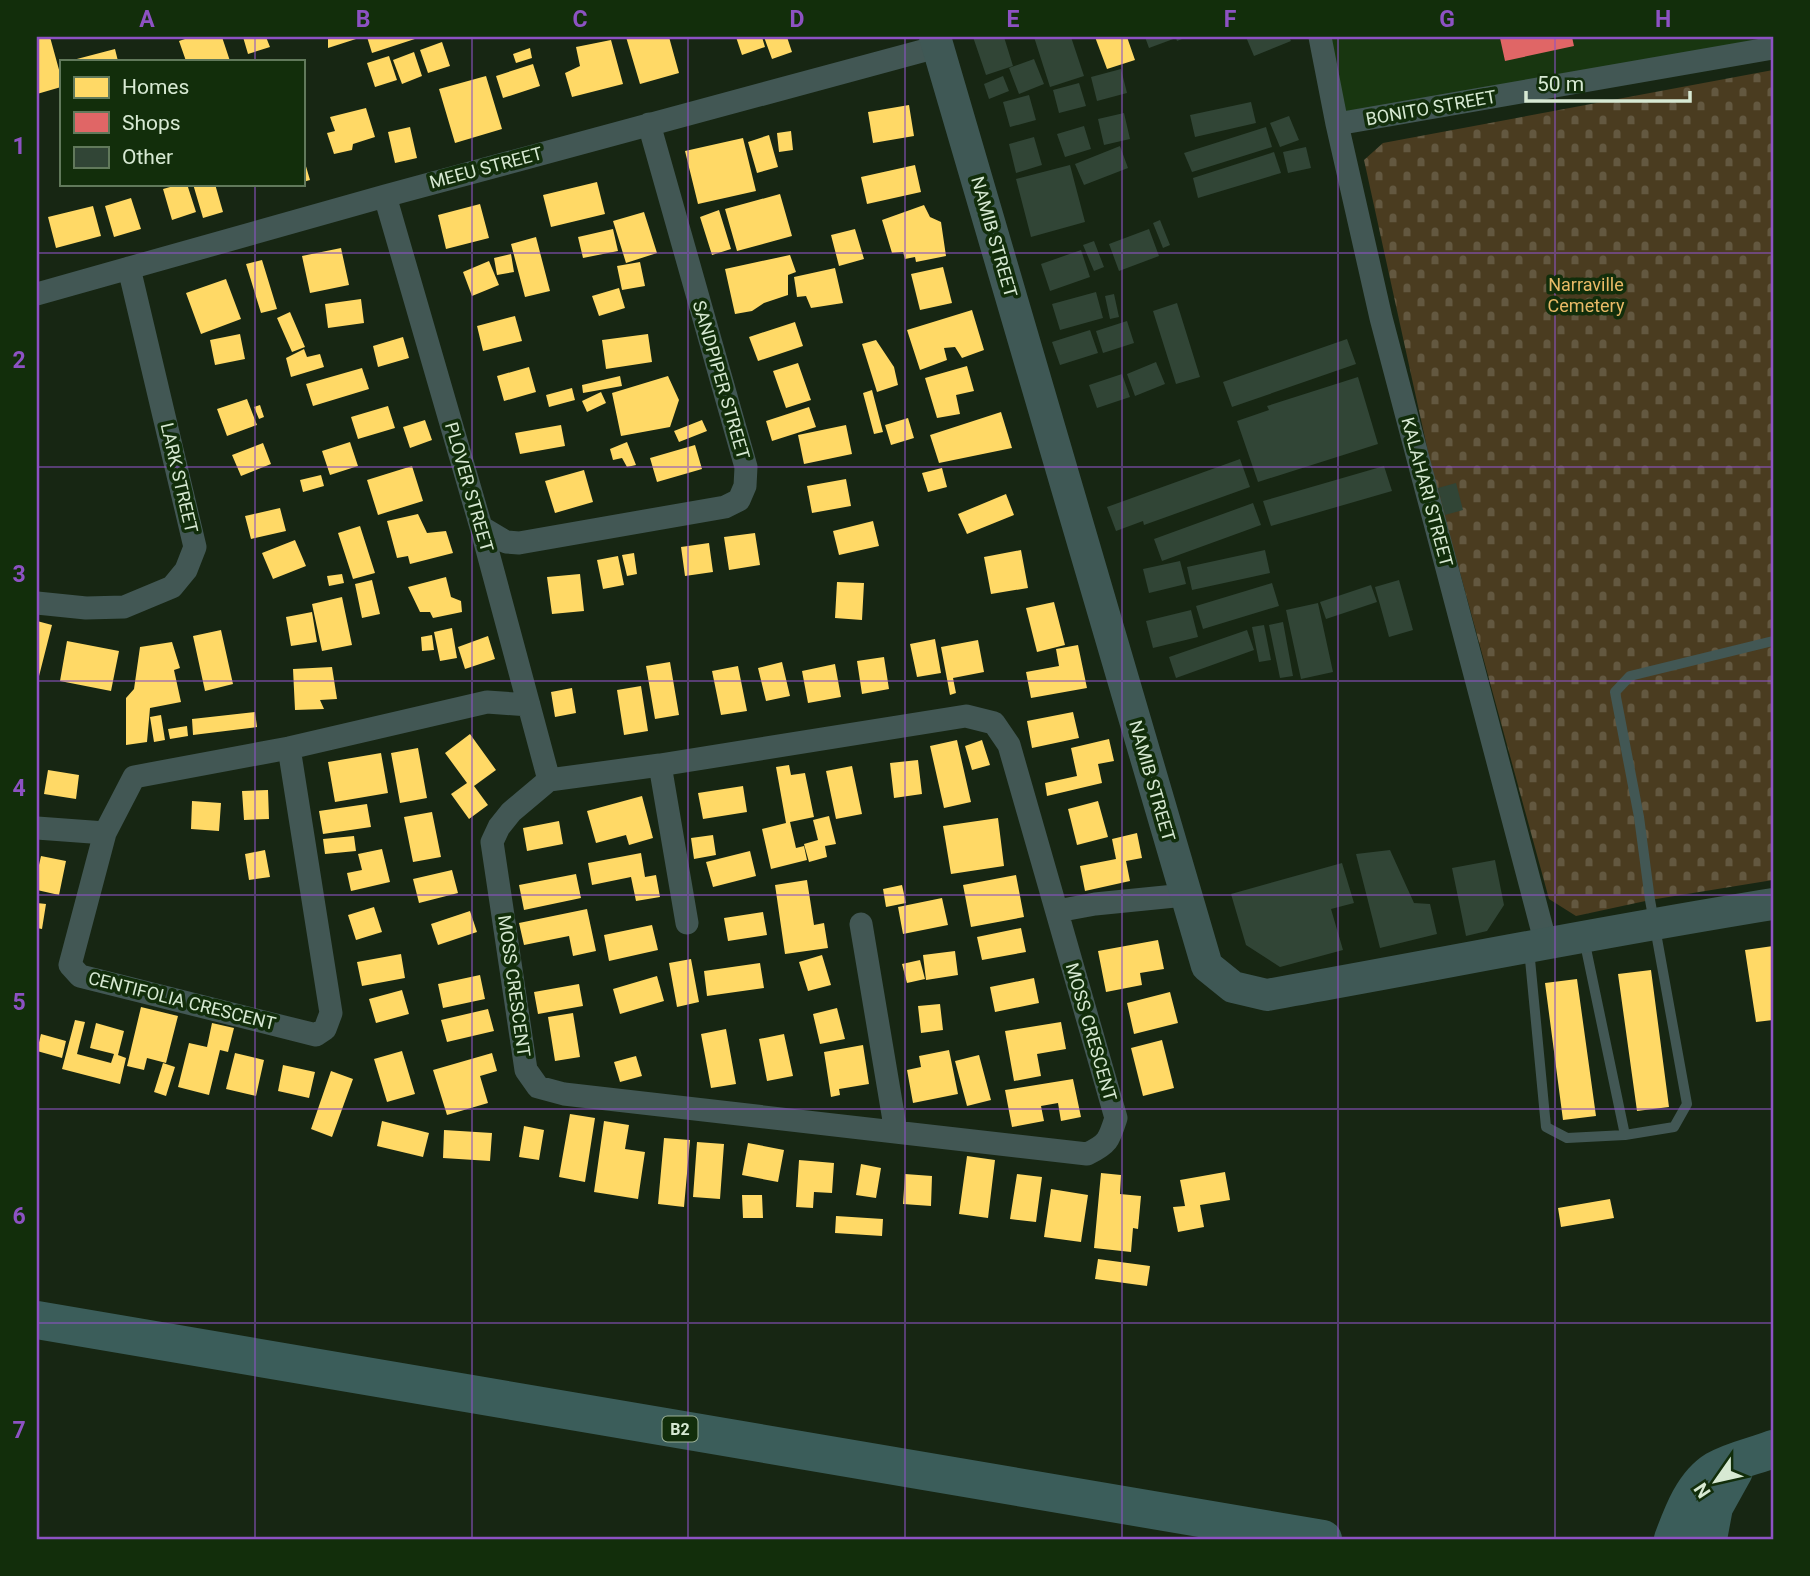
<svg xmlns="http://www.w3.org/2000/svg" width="1810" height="1576" font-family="Roboto,sans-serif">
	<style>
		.built { fill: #183610 }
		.cemetery { fill: url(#cemetery-stones) }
		.homes { fill: #ffd966 }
		.shops { fill: #e06666 }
		.building { fill: #314536 }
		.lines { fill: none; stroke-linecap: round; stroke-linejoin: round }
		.lane { stroke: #425754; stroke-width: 10 }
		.street { stroke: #425754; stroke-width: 23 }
		.secondary { stroke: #3f5855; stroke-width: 32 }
		.highway { stroke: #3b5d5a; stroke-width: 38 }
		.grid { fill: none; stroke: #8d52c3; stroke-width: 2; stroke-opacity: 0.55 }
		.labels { text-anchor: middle; stroke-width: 7; stroke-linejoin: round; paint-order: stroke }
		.shield { fill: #122e0b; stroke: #9cb197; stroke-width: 2 }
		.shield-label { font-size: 16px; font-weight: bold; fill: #d7e9d3 }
		.street-label { font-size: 18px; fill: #d7e9d3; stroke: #122e0b }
		.park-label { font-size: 18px; fill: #e9ba67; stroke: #122e0b }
		.neatline { fill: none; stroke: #8d52c3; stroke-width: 2.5 }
		.grid-label { font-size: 23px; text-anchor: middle; font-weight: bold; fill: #8d52c3 }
	</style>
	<defs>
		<pattern id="cemetery-stones" width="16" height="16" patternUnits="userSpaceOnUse" patternTransform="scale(1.75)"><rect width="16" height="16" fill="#4a3c20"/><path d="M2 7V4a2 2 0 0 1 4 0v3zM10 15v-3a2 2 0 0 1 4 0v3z" fill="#635840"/></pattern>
	</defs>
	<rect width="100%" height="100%" fill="#172613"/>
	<!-- built -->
	<path class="built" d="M1320 37H1773V48L1337 124Z"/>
	<!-- cemetery -->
	<path class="cemetery" d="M1773 70V880L1650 900 1576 916 1549 899 1432 470 1364 160 1383 143Z"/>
	<!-- homes -->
	<path class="homes" d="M50 37 61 77V87L37 94V38Z
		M191 37H222L230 61H186L179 41Z
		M243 37H266L270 47 248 54Z
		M328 37H356V39L328 48Z
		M367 37H421L372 53Z
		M626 37H669L679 73 640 84Z
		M736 37H762L765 47 742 55Z
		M764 37H787L792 52 772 59Z
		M1095 37H1127L1135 60 1107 69Z
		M611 40 623 84 572 97 565 73 580 66 576 47Z
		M442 42 450 66 428 73 420 50Z
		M530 48 532 58 516 63 513 54Z
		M115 49 118 61H73V60Z
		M414 52 422 76 402 84 393 60Z
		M389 56 397 80 375 87 367 63Z
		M533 64 540 86 503 98 496 76Z
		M486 76 502 129 455 143 439 89Z
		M909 105 914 136 873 143 868 112Z
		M366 108 375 137 353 144 352 150 334 154 327 133 335 131 330 117Z
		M410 127 417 158 395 163 388 132Z
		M791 131 793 150 779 152 777 133Z
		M769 135 778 167 757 173 748 142Z
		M743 138 756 191 698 204 685 151Z
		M303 156 310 180 303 182Z
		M915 165 921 192 867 204 861 177Z
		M597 182 605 214 551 227 543 195Z
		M181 184H187L196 212 172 220 163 189Z
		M193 184H215L223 212 203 218Z
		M780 194 792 236 737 251 725 209Z
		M131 198 141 229 114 237 105 206Z
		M480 204 489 238 446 249 438 215Z
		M924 205 930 217 941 222 946 256 916 262 915 257 905 259 903 252 892 253 882 220Z
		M93 206 101 236 56 248 48 217Z
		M719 210 731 249 712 255 700 217Z
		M644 212 657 253 626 263 613 221Z
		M613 229 618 251 583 258 578 237Z
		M855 229 864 259 839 266 831 235Z
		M536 237 550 291 525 297 511 244Z
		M341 248 349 285 310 293 302 256Z
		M511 254 514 272 497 275 494 258Z
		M790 255 796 272 788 275V295L764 303 752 311 735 314 725 269Z
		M262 260 277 309 261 313 246 264Z
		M489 261 499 285 472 296 463 272Z
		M640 262 645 286 622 290 617 266Z
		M943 267 952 303 920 310 911 274Z
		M835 268 843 303 811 308 806 296 797 297 794 277Z
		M226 279 241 319 201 334 186 293Z
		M619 288 625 308 599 316 592 296Z
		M361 299 364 323 328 328 325 304Z
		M972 310 984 350 962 358 955 347 944 348 947 360 920 370 907 330Z
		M290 312 305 347 292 352 277 318Z
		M515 316 522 341 483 351 477 326Z
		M795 322 803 346 758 361 749 337Z
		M240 334 245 359 215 365 210 340Z
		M648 334 652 362 606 369 602 340Z
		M403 337 409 358 378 367 373 346Z
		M876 340 894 367 898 385 877 392 862 344Z
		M304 349 307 357 320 354 324 367 291 377 286 358Z
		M798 363 811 400 786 408 773 371Z
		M967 366 974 391 956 395 960 414 937 418 925 378Z
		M529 367 536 392 504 401 497 376Z
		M362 368 369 389 313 406 306 384Z
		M620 376 622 386 583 393 582 385Z
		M668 376 679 400 670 427 621 436 612 393Z
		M572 388 575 400 549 407 546 395Z
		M872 390 883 432 874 434 863 393Z
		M601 392 606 403 587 412 582 401Z
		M247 399 257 425 227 436 217 409Z
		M260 405 264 417 259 419 254 407Z
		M388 406 395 428 358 439 351 417Z
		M809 407 816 427 772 441 766 421Z
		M1001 412 1012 448 939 463 930 435Z
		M908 418 914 438 891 445 885 425Z
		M425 420 432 440 410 448 403 427Z
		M702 420 707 431 679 442 674 431Z
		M561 425 565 446 520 454 515 433Z
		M846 425 852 454 804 464 798 435Z
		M350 442 358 466 330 475 322 451Z
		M627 442 636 465 627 467 622 458 613 460 610 449Z
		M263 443 271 464 241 476 232 455Z
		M695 445 702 469 657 482 650 458Z
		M412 466 423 501 378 515 367 480Z
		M942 468 947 487 928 492 922 473Z
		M584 470 593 502 555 513 545 481Z
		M321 475 324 486 303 492 300 480Z
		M846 479 851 506 812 513 807 486Z
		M1006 494 1014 515 967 534 958 514Z
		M280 508 286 531 251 539 245 516Z
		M418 514 427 533 446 531 453 553 410 564 408 556 397 558 387 521Z
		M873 521 879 546 839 555 833 531Z
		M360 526 375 573 353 579 338 533Z
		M755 533 760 565 729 570 724 537Z
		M295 540 306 566 273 579 262 553Z
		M709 543 713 572 685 576 681 547Z
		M1021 550 1028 588 991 594 984 557Z
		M634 553 637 574 627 576 622 555Z
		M618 556 624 585 603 589 597 560Z
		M342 574 344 583 329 586 327 576Z
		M580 574 584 611 552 614 547 577Z
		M446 577 451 597 461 601 462 612 433 618 430 612H420L408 587Z
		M372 580 380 614 362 618 355 584Z
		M837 582 864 583 862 620 835 618Z
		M342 597 352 645 322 651 312 604Z
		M1054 602 1065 645 1037 652 1026 608Z
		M312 612 317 642 291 646 286 617Z
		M37 621 52 625 38 680H37Z
		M452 628 457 658 440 661 434 632Z
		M221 630 233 684 205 691 193 636Z
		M432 635 434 650 422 651 421 637Z
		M488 636 495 659 465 669 458 647Z
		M935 639 941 673 917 677 910 644Z
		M978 640 984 672 953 678 956 693 950 695 941 647Z
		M67 641 119 651 111 691 60 681Z
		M172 642 180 668 174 670 181 702 150 708 147 742 126 745V698L134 689 140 647Z
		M1078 645 1087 688 1031 698 1026 672 1059 666 1056 649Z
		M884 657 889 689 862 694 857 661Z
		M670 662 679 715 655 719 646 666Z
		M782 662 790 696 766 701 758 668Z
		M835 664 841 697 808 703 802 671Z
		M738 666 747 711 721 715 712 671Z
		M332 667 337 699 320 700 324 709 295 710 293 669Z
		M641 686 648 731 624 735 617 690Z
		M572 688 576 713 555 717 551 692Z
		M255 712 257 727 193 735 192 719Z
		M1073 712 1079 738 1032 748 1027 721Z
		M161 715 165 740 154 742 150 717Z
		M187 726 188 736 170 739 168 729Z
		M470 734 496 770 474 786 488 805 469 819 451 794 467 783 445 753Z
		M1109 739 1114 761 1098 764 1102 783 1047 796 1045 783 1077 776 1071 748Z
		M957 740 971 802 944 808 930 746Z
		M982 740 990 765 972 770 965 746Z
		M418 748 427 798 400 803 391 753Z
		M381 753 388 793 335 802 328 762Z
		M918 760 922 794 894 798 890 763Z
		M789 765 791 775 805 773 814 817 790 822 796 848 804 846 807 860 771 869 762 829 786 823 776 767Z
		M852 766 862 814 836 819 826 771Z
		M48 770 79 775 76 799 44 794Z
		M743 786 747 812 703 819 698 793Z
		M268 790 269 819 244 820 242 791Z
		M642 796 653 838 629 845 626 835 596 843 587 811Z
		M192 801 221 803 219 831 191 829Z
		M1098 801 1108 837 1077 845 1068 809Z
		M367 804 371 827 323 834 319 811Z
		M432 812 441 857 413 862 404 817Z
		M829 816 836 844 825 846 827 857 809 862 804 844 818 840 813 820Z
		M998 818 1004 866 951 874 943 826Z
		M559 821 563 844 527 851 523 828Z
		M1137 833 1142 858 1126 861 1130 881 1085 891 1080 866 1116 859 1112 839Z
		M713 835 716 855 694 859 691 838Z
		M354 836 356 851 325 854 323 839Z
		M382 849 390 882 351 891 347 873 362 870 358 854Z
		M265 850 270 877 249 880 245 854Z
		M750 851 756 876 713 887 706 862Z
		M641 853 645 877 656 875 660 897 636 901 631 877 592 885 588 863Z
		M41 856 66 861 59 895 37 890V874Z
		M452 870 458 893 419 903 413 879Z
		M576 874 581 898 524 910 519 885Z
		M1016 875 1024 917 971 927 963 885Z
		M807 880 814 925 824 923 828 948 785 954 775 885Z
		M902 885 906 903 886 907 883 889Z
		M942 898 948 925 903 934 898 907Z
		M37 903 46 904 42 929 37 928Z
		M374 907 382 932 356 940 348 915Z
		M587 909 596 951 573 956 569 936 524 945 519 923Z
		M470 911 477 932 438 945 431 924Z
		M763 912 767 935 728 941 724 918Z
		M652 925 658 950 609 961 604 935Z
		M1021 928 1026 952 982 960 977 937Z
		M1158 940 1164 969 1140 973 1142 985 1106 992 1098 951Z
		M1773 946V1020L1756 1022 1745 950Z
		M955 951 958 975 926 980 923 955Z
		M401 954 405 978 362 986 357 962Z
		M822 955 831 985 808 991 799 962Z
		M691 959 699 1002 677 1007 669 963Z
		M920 960 925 979 907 983 902 964Z
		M760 963 764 988 707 996 704 971Z
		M1651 970 1669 1107 1637 1111 1618 974Z
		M480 975 485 999 443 1008 438 984Z
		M657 976 664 1001 620 1014 613 989Z
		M1034 978 1039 1003 995 1012 990 987Z
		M1577 979 1596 1116 1563 1120 1545 983Z
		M579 984 583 1006 538 1014 534 992Z
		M402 990 409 1014 376 1023 369 999Z
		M1170 992 1178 1023 1134 1034 1127 1003Z
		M940 1004 943 1030 921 1033 918 1006Z
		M141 1007 178 1016 166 1063 147 1058 144 1070 127 1066Z
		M837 1008 845 1039 820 1044 813 1014Z
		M488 1009 494 1031 447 1042 441 1020Z
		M573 1013 580 1057 555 1061 548 1017Z
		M75 1020 85 1022 77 1054 111 1063 114 1054 90 1048 96 1023 124 1031 118 1055 126 1058 120 1084 62 1069Z
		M1061 1022 1066 1049 1037 1054 1041 1076 1014 1081 1005 1031Z
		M212 1023 234 1028 228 1052 220 1050 209 1095 178 1087 189 1043 207 1047Z
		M726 1029 736 1084 711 1088 701 1034Z
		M41 1034 66 1041 62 1058 37 1051Z
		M784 1034 793 1076 767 1081 759 1039Z
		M1162 1040 1174 1088 1143 1096 1131 1048Z
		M863 1045 869 1084 839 1089 840 1095 831 1097 824 1052Z
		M949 1050 958 1094 913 1103 907 1070 921 1067 919 1056Z
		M402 1051 415 1094 387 1102 374 1059Z
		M235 1053 264 1060 256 1096 226 1089Z
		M492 1053 497 1071 480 1076 488 1103 447 1115 433 1070Z
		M979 1055 991 1100 967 1106 955 1061Z
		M636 1056 642 1076 620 1082 614 1062Z
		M163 1063 175 1067 166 1096 154 1092Z
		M283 1065 315 1072 309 1098 278 1091Z
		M331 1071 353 1079 332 1137 311 1129Z
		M1073 1079 1081 1117 1061 1121 1058 1103 1041 1106 1044 1121 1012 1127 1005 1090Z
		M570 1114 595 1118 585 1182 559 1177Z
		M382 1121 429 1133 423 1157 377 1146Z
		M604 1121 629 1125 625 1149 645 1152 638 1199 594 1192Z
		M524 1126 544 1130 539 1160 519 1157Z
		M444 1130 492 1133 490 1161 443 1158Z
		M664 1138 690 1140 684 1207 658 1204Z
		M697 1142 724 1144 720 1199 693 1197Z
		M748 1143 784 1150 778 1182 742 1175Z
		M967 1156 995 1160 988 1218 959 1214Z
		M799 1160 834 1163 832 1193 814 1192 813 1208 796 1207Z
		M861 1164 881 1168 876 1198 856 1195Z
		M1225 1172 1230 1200 1200 1205 1204 1227 1178 1232 1173 1207 1185 1206 1180 1180Z
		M1101 1173 1121 1175 1120 1194 1141 1196 1138 1229 1133 1228 1131 1252 1094 1248Z
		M905 1174 932 1176 931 1206 903 1204Z
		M1017 1174 1042 1177 1036 1222 1010 1219Z
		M1051 1189 1088 1195 1081 1242 1044 1237Z
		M742 1195H762L763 1218H743Z
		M1610 1199 1614 1218 1561 1227 1558 1208Z
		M836 1216 883 1219 882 1236 835 1233Z
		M1098 1259 1150 1266 1147 1286 1095 1279Z"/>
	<!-- shops -->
	<path class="shops" d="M1506 37H1572L1574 46 1505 61 1500 38Z"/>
	<!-- building -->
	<path class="building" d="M973 37H1004L1013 66 986 75Z
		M1034 37H1071L1084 76 1050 87Z
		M1145 37H1187L1177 41 1176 38 1149 48Z
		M1246 37H1289L1291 41 1254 56Z
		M1034 59 1044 84 1019 94 1009 68Z
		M1121 69 1127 93 1097 101 1091 77Z
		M1003 76 1009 91 989 99 984 84Z
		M1079 83 1086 106 1059 113 1053 90Z
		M1029 95 1036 120 1010 127 1003 102Z
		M1251 102 1256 123 1195 137 1190 115Z
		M1124 113 1130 139 1104 145 1098 119Z
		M1289 116 1299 140 1280 147 1270 123Z
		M1084 126 1091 149 1065 157 1057 134Z
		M1266 127 1272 147 1192 172 1184 153Z
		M1034 137 1042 165 1016 173 1009 144Z
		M1120 146 1128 168 1084 185 1075 164Z
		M1306 147 1311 168 1288 173 1283 152Z
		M1274 152 1281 173 1198 198 1193 178Z
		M1070 165 1085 222 1031 237 1016 179Z
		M1160 220 1170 245 1163 248 1153 223Z
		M1149 229 1159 256 1119 271 1109 244Z
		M1094 241 1104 267 1094 271 1083 245Z
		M1081 250 1090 277 1050 291 1041 264Z
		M1096 292 1103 318 1060 330 1052 304Z
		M1114 294 1119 317 1110 319 1105 296Z
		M1177 303 1200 377 1176 384 1153 311Z
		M1127 321 1134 343 1103 353 1096 331Z
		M1090 330 1098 353 1060 365 1052 342Z
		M1347 339 1356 364 1232 407 1223 382Z
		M1156 362 1165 384 1135 396 1127 374Z
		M1122 374 1130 397 1097 408 1089 385Z
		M1358 377 1378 444 1258 482 1237 421 1269 410 1267 406Z
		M1240 459 1250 487 1144 525 1143 521 1116 531 1107 507Z
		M1384 466 1392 491 1271 526 1263 501Z
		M1456 483 1463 510 1445 515 1438 488Z
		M1253 503 1261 525 1162 561 1154 539Z
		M1265 550 1270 573 1192 590 1187 567Z
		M1180 561 1186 584 1149 593 1143 569Z
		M1399 580 1413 630 1389 637 1375 587Z
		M1272 583 1279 606 1203 629 1196 606Z
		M1371 585 1377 602 1326 619 1320 602Z
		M1318 603 1333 672 1301 679 1286 610Z
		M1191 610 1198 637 1153 648 1146 621Z
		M1283 622 1293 676 1280 678 1269 625Z
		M1264 625 1271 660 1259 662 1252 627Z
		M1247 630 1254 650 1176 678 1169 657Z
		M1390 850 1414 903 1430 904 1437 934 1380 948 1356 854Z
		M1495 860 1504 905 1487 931 1466 936 1452 868Z
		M1342 863 1354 903 1331 909 1343 950 1280 967 1246 945 1231 894Z"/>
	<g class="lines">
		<!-- lane -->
		<path class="lane" d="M1584 939 1625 1135
			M1529 949 1546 1127 1567 1138 1625 1135 1674 1127 1687 1104 1650 900 1639 817 1615 692 1630 676 1773 641"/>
		<!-- street -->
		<path class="street" d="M1320 37 1337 124 1381 318 1546 944
			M1337 124 1773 48
			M385 196 481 527 549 780
			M37 294 385 196 937 47
			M481 527 506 542 519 543 725 507 739 500 745 486 746 467 649 124
			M37 603 86 608 124 607 172 587 186 570 195 547 129 268
			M966 716 994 723 1009 745 1116 1118C1109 1140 1108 1144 1087 1154L564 1094 538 1087 526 1070 492 842 499 827 511 812 549 780 660 765Z
			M289 748 331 1013 325 1029 316 1035 80 976 70 965 105 833 134 777 289 748 487 702 529 705
			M660 765 687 923
			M37 828 105 833
			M1057 911 1095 904 1185 895
			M861 924 896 1132"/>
		<!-- secondary -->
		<path class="secondary" d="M935 37 1207 966 1233 987 1267 995C1436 965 1604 931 1773 904"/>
		<!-- highway -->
		<path class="highway" d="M37 1320 1323 1539
			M1673 1539C1682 1515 1693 1484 1716 1470 1733 1460 1755 1456 1773 1449
			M1708 1539 1714 1507 1734 1471"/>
	</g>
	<!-- grid -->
	<path class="grid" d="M255 37V61M472 37V1539M688 37V1539M905 37V1539M1122 37V1539M1338 37V1539M1555 37V1539M255 184V1539M37 253H1773M37 467H1773M37 681H1773M37 895H1773M37 1109H1773M37 1323H1773"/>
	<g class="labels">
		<!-- shield labels -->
		<rect class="shield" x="662.5" y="1416.5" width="35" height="25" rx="5"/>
		<g class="shield-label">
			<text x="680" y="1435">B2</text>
		</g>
		<!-- street labels -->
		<g class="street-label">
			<text transform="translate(1431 108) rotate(-10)" y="6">BONITO STREET</text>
			<text transform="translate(486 168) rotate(-15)" y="6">MEEU STREET</text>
			<text transform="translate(994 237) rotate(74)" y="6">NAMIB STREET</text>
			<text transform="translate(721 380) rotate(74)" y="6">SANDPIPER STREET</text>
			<text transform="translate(179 478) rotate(77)" y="6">LARK STREET</text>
			<text transform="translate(469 487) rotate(74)" y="6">PLOVER STREET</text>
			<text transform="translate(1427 492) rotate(75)" y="6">KALAHARI STREET</text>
			<text transform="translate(1152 781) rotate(74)" y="6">NAMIB STREET</text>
			<text transform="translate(514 986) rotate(82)" y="6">MOSS CRESCENT</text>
			<text transform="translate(182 1001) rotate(14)" y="6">CENTIFOLIA CRESCENT</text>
			<text transform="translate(1091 1032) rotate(74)" y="6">MOSS CRESCENT</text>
		</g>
		<!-- park labels -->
		<g class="park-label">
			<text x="1586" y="291">Narraville<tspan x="1586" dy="21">Cemetery</tspan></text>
		</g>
	</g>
	<!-- border -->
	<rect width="1810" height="1576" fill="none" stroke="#122e0b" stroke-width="77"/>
	<!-- legend -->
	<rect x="60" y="60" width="245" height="126" fill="#122e0b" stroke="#61795b" stroke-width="2"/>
	<rect x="74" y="77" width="35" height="21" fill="#ffd966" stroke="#61795b" stroke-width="2"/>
	<text x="122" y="94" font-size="21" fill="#d7e9d3">Homes</text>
	<rect x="74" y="112" width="35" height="21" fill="#e06666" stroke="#61795b" stroke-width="2"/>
	<text x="122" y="130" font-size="21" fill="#d7e9d3">Shops</text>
	<rect x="74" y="147" width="35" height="21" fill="#314536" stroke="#61795b" stroke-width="2"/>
	<text x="122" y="164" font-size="21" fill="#d7e9d3">Other</text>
	<!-- north arrow -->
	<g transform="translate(1716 1481) rotate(236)" stroke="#122e0b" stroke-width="5" paint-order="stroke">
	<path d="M0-5L12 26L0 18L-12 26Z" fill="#d7e9d3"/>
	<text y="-10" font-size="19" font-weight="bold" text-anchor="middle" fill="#d7e9d3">N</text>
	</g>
	<!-- scale -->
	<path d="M1526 91v10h164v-10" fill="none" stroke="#d7e9d3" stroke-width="3.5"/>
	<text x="1537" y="91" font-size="21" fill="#d7e9d3" stroke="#122e0b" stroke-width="5" paint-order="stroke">50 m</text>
	<rect x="38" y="38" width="1734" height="1500" class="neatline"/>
	<g class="grid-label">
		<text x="147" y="27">A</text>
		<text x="363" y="27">B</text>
		<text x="580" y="27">C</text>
		<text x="797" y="27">D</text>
		<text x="1013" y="27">E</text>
		<text x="1230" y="27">F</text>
		<text x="1447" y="27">G</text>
		<text x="1663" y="27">H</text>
		<text x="19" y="154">1</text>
		<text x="19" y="368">2</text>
		<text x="19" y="582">3</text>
		<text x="19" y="796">4</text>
		<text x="19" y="1010">5</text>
		<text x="19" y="1224">6</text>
		<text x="19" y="1438">7</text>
	</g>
</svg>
